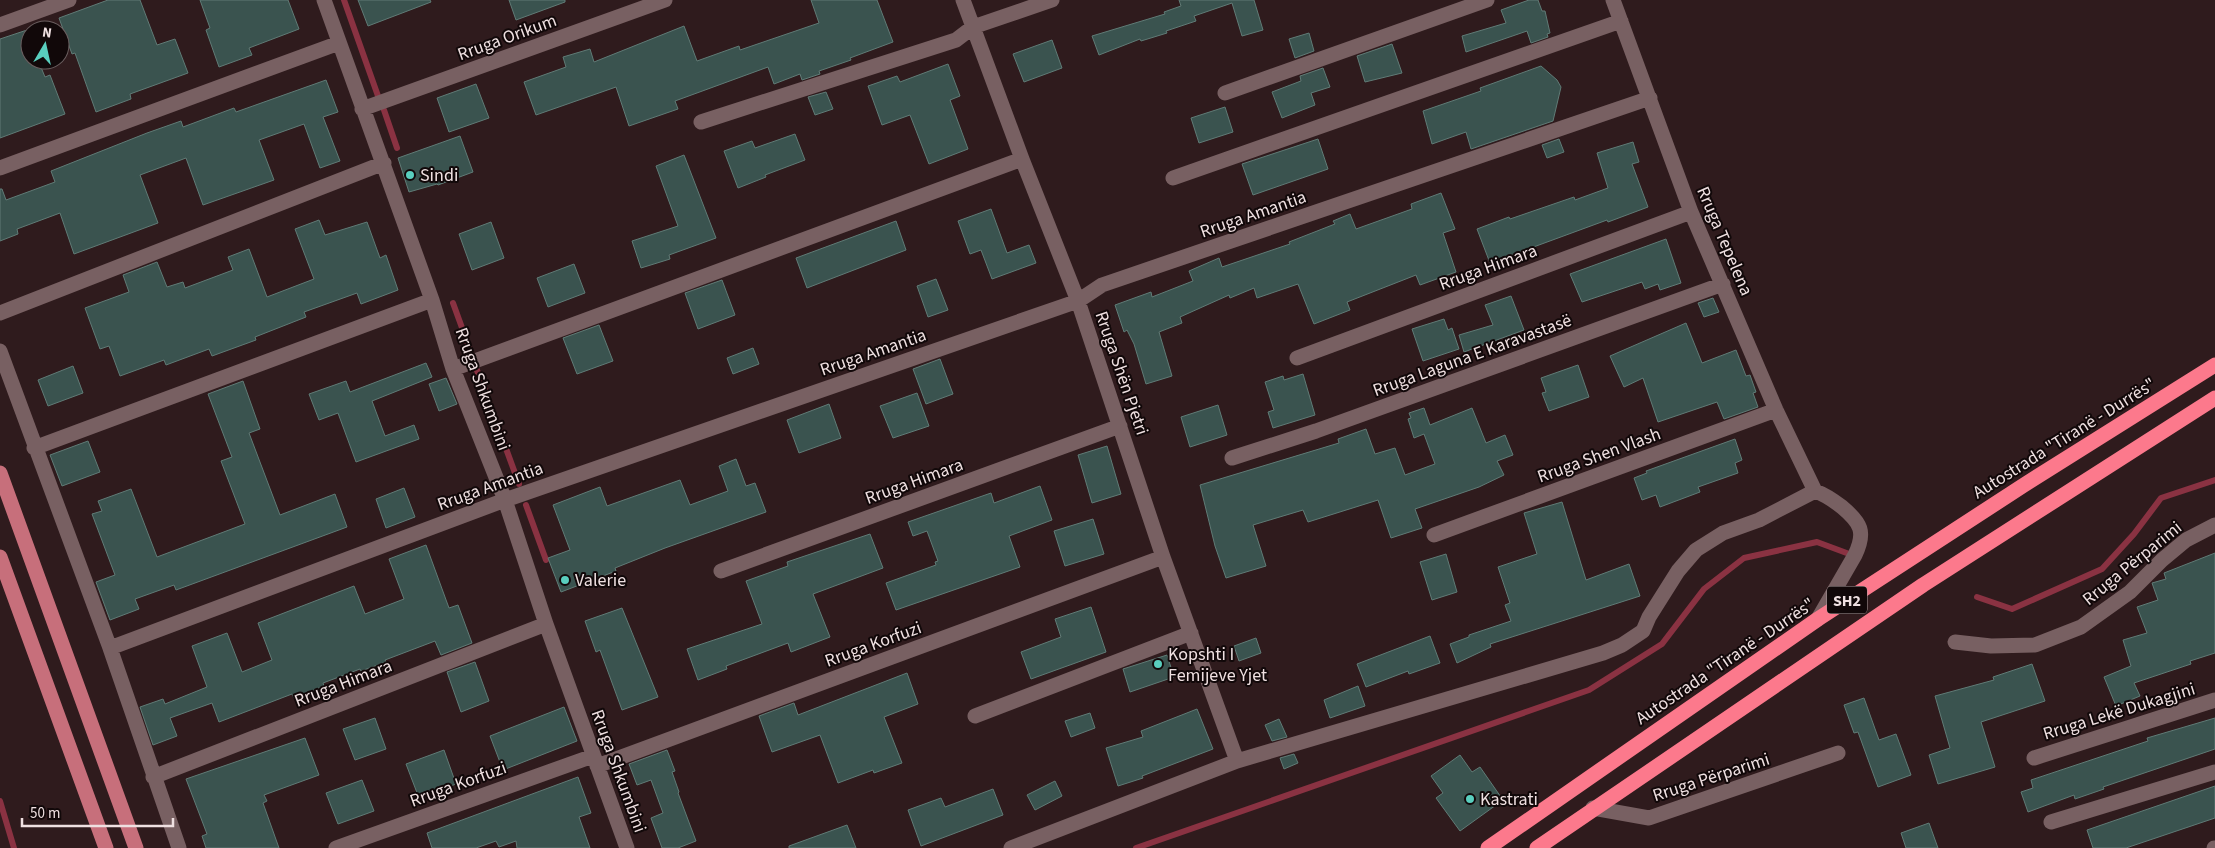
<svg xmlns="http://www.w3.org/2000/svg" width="2215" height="848" font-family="'Source Sans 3',sans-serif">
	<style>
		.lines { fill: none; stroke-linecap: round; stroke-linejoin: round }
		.stream { stroke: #8a3242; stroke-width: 6 }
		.building { fill: #3a534f; stroke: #607b76 }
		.minor { stroke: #786062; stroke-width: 15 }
		.major { stroke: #c76f7b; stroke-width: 15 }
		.highway { stroke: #fc798c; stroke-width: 15 }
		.poi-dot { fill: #59cebe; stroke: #110809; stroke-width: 2 }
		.labels { text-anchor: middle; stroke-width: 4; stroke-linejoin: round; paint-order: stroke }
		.shield { fill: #110809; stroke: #ac9fa0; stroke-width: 1 }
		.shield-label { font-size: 16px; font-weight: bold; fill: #efe0e1 }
		.street-label { font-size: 18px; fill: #efe0e1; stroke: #110809 }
		.poi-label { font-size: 18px; fill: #efe0e1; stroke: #110809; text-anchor: start }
	</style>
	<rect width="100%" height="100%" fill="#2f1b1d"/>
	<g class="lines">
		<!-- stream -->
		<path class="stream" d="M344 0 378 96
			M384 110 397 148
			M453 303 469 347
			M476 368 486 392
			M497 424 519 484
			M526 505 546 560
			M1977 597 2012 609 2102 569 2134 534 2161 498 2215 480
			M0 801 14 848
			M1136 848 1589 690 1662 644 1704 589 1744 558 1817 542 1852 555"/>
	</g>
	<!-- building -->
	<path class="building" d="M108 0H140L157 45 175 39 188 73 130 94 131 99 96 112 75 53 72 54 59 18Z
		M200 0H288L299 29 249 48 252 55 219 67 206 30 210 28Z
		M358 0H430L431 2 368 26Z
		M509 0H565V2L516 20Z
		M811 0H877L893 42 850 58 851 60 819 71 820 74 802 80 800 74 774 84 768 67 675 101 678 109 629 126 616 87 536 115 524 82 566 67 563 57 590 49 594 62 684 26 697 61 739 46 740 50 819 23Z
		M1179 0H1254L1263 30 1242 36 1232 3 1194 16 1196 21 1166 31 1167 33 1141 41 1140 39 1099 55 1092 36 1165 14 1164 12 1181 6Z
		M1529 0H1538L1542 11H1545L1550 33 1547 34 1548 37 1531 43 1527 31 1466 52 1462 36 1506 23 1501 10Z
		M30 29V60H38L45 77 50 75 65 114 0 138V39Z
		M1309 33 1314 51 1295 58 1289 39Z
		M1052 40 1062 68 1024 82 1013 54Z
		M1392 44 1402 73 1365 82 1357 56Z
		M948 64 960 96 950 100 968 149 929 164 910 115 882 125 868 86 897 76 900 82Z
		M1541 66 1557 80 1561 87 1553 121 1471 149 1466 132 1432 144 1423 111 1481 91 1480 88Z
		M1323 68 1330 87 1311 93 1315 105 1282 118 1272 92 1301 81 1300 76Z
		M326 80 338 112 323 117 340 161 320 168 304 124 259 140 274 180 203 205 186 158 140 175 158 223 74 254 60 213 17 229 18 234 0 241V189H2L6 200 55 182 51 171 147 133 181 121 183 127 234 108 236 112Z
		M476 84 489 118 449 132 437 98Z
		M826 92 833 109 815 115 808 97Z
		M1225 107 1233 132 1199 143 1191 118Z
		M795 134 805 160 765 175 766 177 738 188 724 151 752 141 755 148Z
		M460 136 473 172 438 185 437 184 409 192 398 158Z
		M1318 139 1328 169 1253 195 1242 164Z
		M1559 139 1564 152 1547 158 1542 145Z
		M1633 142 1639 162 1632 164 1648 207 1608 222 1607 220 1490 263 1477 229 1509 217 1510 219 1574 197 1575 200 1608 188 1597 153Z
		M684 155 716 238 669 255 670 259 641 268 632 241 678 226 656 166Z
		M1441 193 1455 229 1443 233 1456 272 1420 285 1416 275 1347 302 1350 310 1314 324 1298 284 1257 298 1254 288 1230 298 1229 295 1180 317 1182 323 1159 332 1172 376 1146 384 1134 344 1127 330 1124 332 1115 305 1151 292 1152 297 1193 281 1189 271 1219 258 1222 267 1290 244 1289 242 1335 224 1333 221 1350 214 1356 229 1412 209 1411 204Z
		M991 209 1007 253 1029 245 1036 263 992 279 981 250 970 254 958 221Z
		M319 220 325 235 367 222 380 258 386 255 398 290 361 304 357 293 304 312 306 317 255 337 256 340 212 356 209 349 166 365 164 360 120 376 109 346 100 349 85 308 129 292 123 275 157 262 167 287 183 282 185 288 233 270 228 257 249 249 267 297 314 279 295 229Z
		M896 221 906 250 807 288 796 258Z
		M491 222 504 258 472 270 459 234Z
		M1666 239 1681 283 1660 290 1658 284 1645 289 1642 282 1582 302 1570 274Z
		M574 264 585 293 548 307 537 278Z
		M936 279 948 310 928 317 917 286Z
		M722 280 735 315 698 329 685 293Z
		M1511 296 1524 330 1464 352 1459 335 1493 325 1485 305Z
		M1713 298 1719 312 1704 317 1698 303Z
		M1444 319 1448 330 1452 328 1459 349 1423 361 1412 329Z
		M1686 323 1702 363 1736 350 1746 376 1750 375 1756 392 1753 393 1758 407 1724 419 1717 402 1658 422 1643 378 1624 387 1610 356Z
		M599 325 613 361 577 374 563 338Z
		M753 348 759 364 733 374 727 358Z
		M940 359 953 394 926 404 913 369Z
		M426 363 432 377 372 401 385 436 414 425 419 439 356 462 338 413 319 420 309 394 346 381 350 392Z
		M1578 365 1589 397 1549 411 1542 393 1546 392 1541 378Z
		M73 366 83 393 48 406 38 380Z
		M1303 374 1315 415 1273 428 1268 412 1274 410 1265 382 1283 376 1284 380Z
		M446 378 457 404 439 411 429 384Z
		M243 381 260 429 249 433 280 515 335 494 347 527 176 590 174 585 135 599 139 609 110 620 96 582 115 575 92 514 102 511 98 501 131 489 157 557 245 524 221 461 232 457 208 394Z
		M917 393 929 426 893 438 880 406Z
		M829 404 841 438 799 453 787 420Z
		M1218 405 1227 435 1190 447 1181 417Z
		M1424 408 1430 425 1472 408 1486 443 1505 435 1513 455 1497 461 1504 475 1479 487 1415 509 1422 528 1391 538 1378 500 1308 522 1303 510 1253 525 1266 566 1226 578 1215 546 1200 485 1339 443 1338 439 1366 429 1375 454 1395 448 1405 475 1435 464 1424 434 1414 438 1408 419 1411 418 1409 413Z
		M1735 439 1742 460 1735 463 1738 473 1698 487 1700 492 1660 507 1656 495 1642 500 1634 478 1647 473 1646 471Z
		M88 441 100 472 62 486 50 455Z
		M1107 446 1121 494 1092 503 1078 455Z
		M736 459 746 486 755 483 766 512 665 548 615 568 616 571 561 592 548 558 570 550 553 505 600 487 607 506 680 480 690 505 728 491 719 466Z
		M1040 486 1052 520 1009 536 1020 567 896 610 886 583 936 565 935 562 938 561 927 531 913 536 908 522 991 493 994 503Z
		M404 488 415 517 386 528 376 499Z
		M1562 502 1586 580 1629 564 1640 596 1490 644 1491 647 1457 663 1450 644 1469 637V635L1511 621 1505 605 1510 603 1498 567 1537 554 1524 513Z
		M1093 519 1104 554 1065 566 1054 531Z
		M870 534 883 568 813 594 830 637 791 652 788 643 726 666 727 669 698 680 687 649 762 624 746 581 788 566 787 562Z
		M426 545 449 608 458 605 472 643 441 655 435 641 385 660 386 662 361 671 360 669 323 683 324 686 294 698 292 694 219 722 212 703 170 718 177 736 153 745 140 707 163 699 165 704 207 687 192 646 227 633 242 672 272 660 258 623 354 586 365 614 404 599 389 559Z
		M2215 553V653L2190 661 2191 664 2134 683 2140 696 2116 706 2104 677 2131 666 2123 640 2147 633 2137 607 2158 600 2152 583 2166 579 2164 573Z
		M1446 554 1457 592 1432 600 1420 562Z
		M1091 607 1106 652 1031 679 1021 652 1061 637 1055 619Z
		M622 608 658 697 622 710 600 650 596 652 585 621Z
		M1430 636 1440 663 1409 674 1408 671 1366 687 1357 664Z
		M1256 638 1261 653 1239 661 1234 646Z
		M1167 655 1174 677 1130 692 1123 669Z
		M475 662 489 701 461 712 447 672Z
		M2032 664 2045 701 1981 722 1995 767 1938 784 1929 755 1950 748 1935 696 1994 680 1993 677Z
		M907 673 918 704 884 717 902 763 874 773 873 770 838 783 820 735 772 752 759 716 794 703 798 715Z
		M1358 686 1365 706 1330 718 1324 700Z
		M1864 698 1879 740 1896 734 1911 775 1878 787 1858 732 1854 733 1844 705Z
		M564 707 577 741 503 770 490 736Z
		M1197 709 1213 749 1142 776 1143 778 1118 786 1106 748 1143 737 1141 731Z
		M1090 713 1095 728 1071 737 1065 721Z
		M375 718 386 749 355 760 343 729Z
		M2215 718V749L2103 787 2104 789 2075 799 2074 795 2028 812 2021 792 2033 788 2031 780 2148 741 2147 738Z
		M1279 719 1287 737 1272 741 1265 725Z
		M305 738 319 775 264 795 267 801 263 803 279 848H206L202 836 207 834 186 779Z
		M444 750 456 784 419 798 406 764Z
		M667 750 675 771 672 772 679 792 678 793 696 841 678 848H662L651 818 663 813 651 780 637 785 629 764Z
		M1294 754 1298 763 1284 769 1280 758Z
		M1460 755 1472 772 1480 767 1503 800 1460 831 1436 798 1443 793 1431 776Z
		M578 777 591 813 579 817 590 848H517L516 841 499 847 496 841 476 848H432L427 833Z
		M362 780 374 811 338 824 326 793Z
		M1055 781 1062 796 1035 810 1027 795Z
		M2215 786V818L2126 848H2093L2087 830Z
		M993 789 1003 815 921 846 908 810 941 798 945 807Z
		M1929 823 1938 848H1906L1901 833Z
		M847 825 856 848H789V846Z"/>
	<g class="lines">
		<!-- minor -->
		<path class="minor" d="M324 0 432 300 453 369 505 500 546 624 627 848
			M963 0 1022 159 1078 301 1163 557 1237 761
			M1613 0 1691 212 1776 410 1815 491
			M0 25 69 0
			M1225 93 1487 0
			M362 109 665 0
			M701 122 956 40 973 27 1052 0
			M0 168 339 43
			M1173 178 1621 21
			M0 313 384 163
			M0 351 110 648 179 848
			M1297 358 1691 212
			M453 369 1022 159
			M34 448 432 300
			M1232 458 1316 431 1723 284
			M1434 535 1776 410
			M721 571 1120 426
			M1955 642 1991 646 2035 645 2081 627 2130 592 2162 560 2186 540 2215 525
			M110 648 505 500 1078 301 1102 285 1650 98
			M975 716 1191 633
			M2034 758 2215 700
			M597 766 1163 557
			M153 777 546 624
			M1593 808 1649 818 1838 753
			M2051 822 2215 772
			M336 848 593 756
			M1011 848 1237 761 1603 653 1622 645 1643 631 1649 617 1678 571 1696 550 1723 533 1759 520 1815 491C1826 495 1833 500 1842 507 1861 523 1866 532 1855 555L1818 619
			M2214 848H2215"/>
		<!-- major -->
		<path class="major" d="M0 473 136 848
			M0 557 106 848"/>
		<!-- highway -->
		<path class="highway" d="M1488 848 1818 619 2024 485 2215 365
			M1537 848 1923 585 2215 398"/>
	</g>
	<!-- markers -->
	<g class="poi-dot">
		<circle cx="410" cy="175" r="5"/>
		<circle cx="565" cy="580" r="5"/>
		<circle cx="1158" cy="664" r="5"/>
		<circle cx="1470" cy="799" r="5"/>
	</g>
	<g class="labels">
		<!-- shield labels -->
		<rect class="shield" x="1827" y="586.5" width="40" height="27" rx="4"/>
		<g class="shield-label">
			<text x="1847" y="606">SH2</text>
		</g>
		<!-- street labels -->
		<g class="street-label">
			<text transform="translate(507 37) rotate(-20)" y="6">Rruga Orikum</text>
			<text transform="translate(1253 214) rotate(-19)" y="6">Rruga Amantia</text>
			<text transform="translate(1725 241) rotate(67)" y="6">Rruga Tepelena</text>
			<text transform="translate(1488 267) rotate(-20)" y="6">Rruga Himara</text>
			<text transform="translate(873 352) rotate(-19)" y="6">Rruga Amantia</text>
			<text transform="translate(1472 355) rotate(-20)" y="6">Rruga Laguna E Karavastasë</text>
			<text transform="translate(1122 373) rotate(71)" y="6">Rruga Shën Pjetri</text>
			<text transform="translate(483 389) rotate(70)" y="6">Rruga Shkumbini</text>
			<text transform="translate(2064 438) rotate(-32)" y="6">Autostrada "Tiranë - Durrës"</text>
			<text transform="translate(1599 455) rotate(-20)" y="6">Rruga Shen Vlash</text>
			<text transform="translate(914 481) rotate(-20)" y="6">Rruga Himara</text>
			<text transform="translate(490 486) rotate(-20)" y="6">Rruga Amantia</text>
			<text transform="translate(2132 563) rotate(-39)" y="6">Rruga Përparimi</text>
			<text transform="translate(873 644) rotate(-20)" y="6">Rruga Korfuzi</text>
			<text transform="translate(1725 661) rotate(-34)" y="6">Autostrada "Tiranë - Durrës"</text>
			<text transform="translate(343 683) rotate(-21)" y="6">Rruga Himara</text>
			<text transform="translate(2119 711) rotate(-17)" y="6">Rruga Lekë Dukagjini</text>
			<text transform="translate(619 771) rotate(70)" y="6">Rruga Shkumbini</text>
			<text transform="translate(1711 777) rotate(-18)" y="6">Rruga Përparimi</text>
			<text transform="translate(458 784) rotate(-20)" y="6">Rruga Korfuzi</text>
		</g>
		<!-- poi labels -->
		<g class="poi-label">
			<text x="420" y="181">Sindi</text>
			<text x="575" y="586">Valerie</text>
			<text x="1168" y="660">Kopshti I<tspan x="1168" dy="21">Femijeve Yjet</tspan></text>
			<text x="1480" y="805">Kastrati</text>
		</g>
	</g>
	<!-- north arrow -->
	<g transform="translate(45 45) rotate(9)"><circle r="24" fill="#110809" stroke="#6a5e5f"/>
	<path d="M0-4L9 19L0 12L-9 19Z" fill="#59cebe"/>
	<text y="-8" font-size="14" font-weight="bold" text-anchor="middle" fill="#efe0e1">N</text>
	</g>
	<!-- scale -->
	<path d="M22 818v8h151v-8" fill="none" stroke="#efe0e1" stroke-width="2.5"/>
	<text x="30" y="818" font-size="15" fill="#efe0e1" stroke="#110809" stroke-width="4" paint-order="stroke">50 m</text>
</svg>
